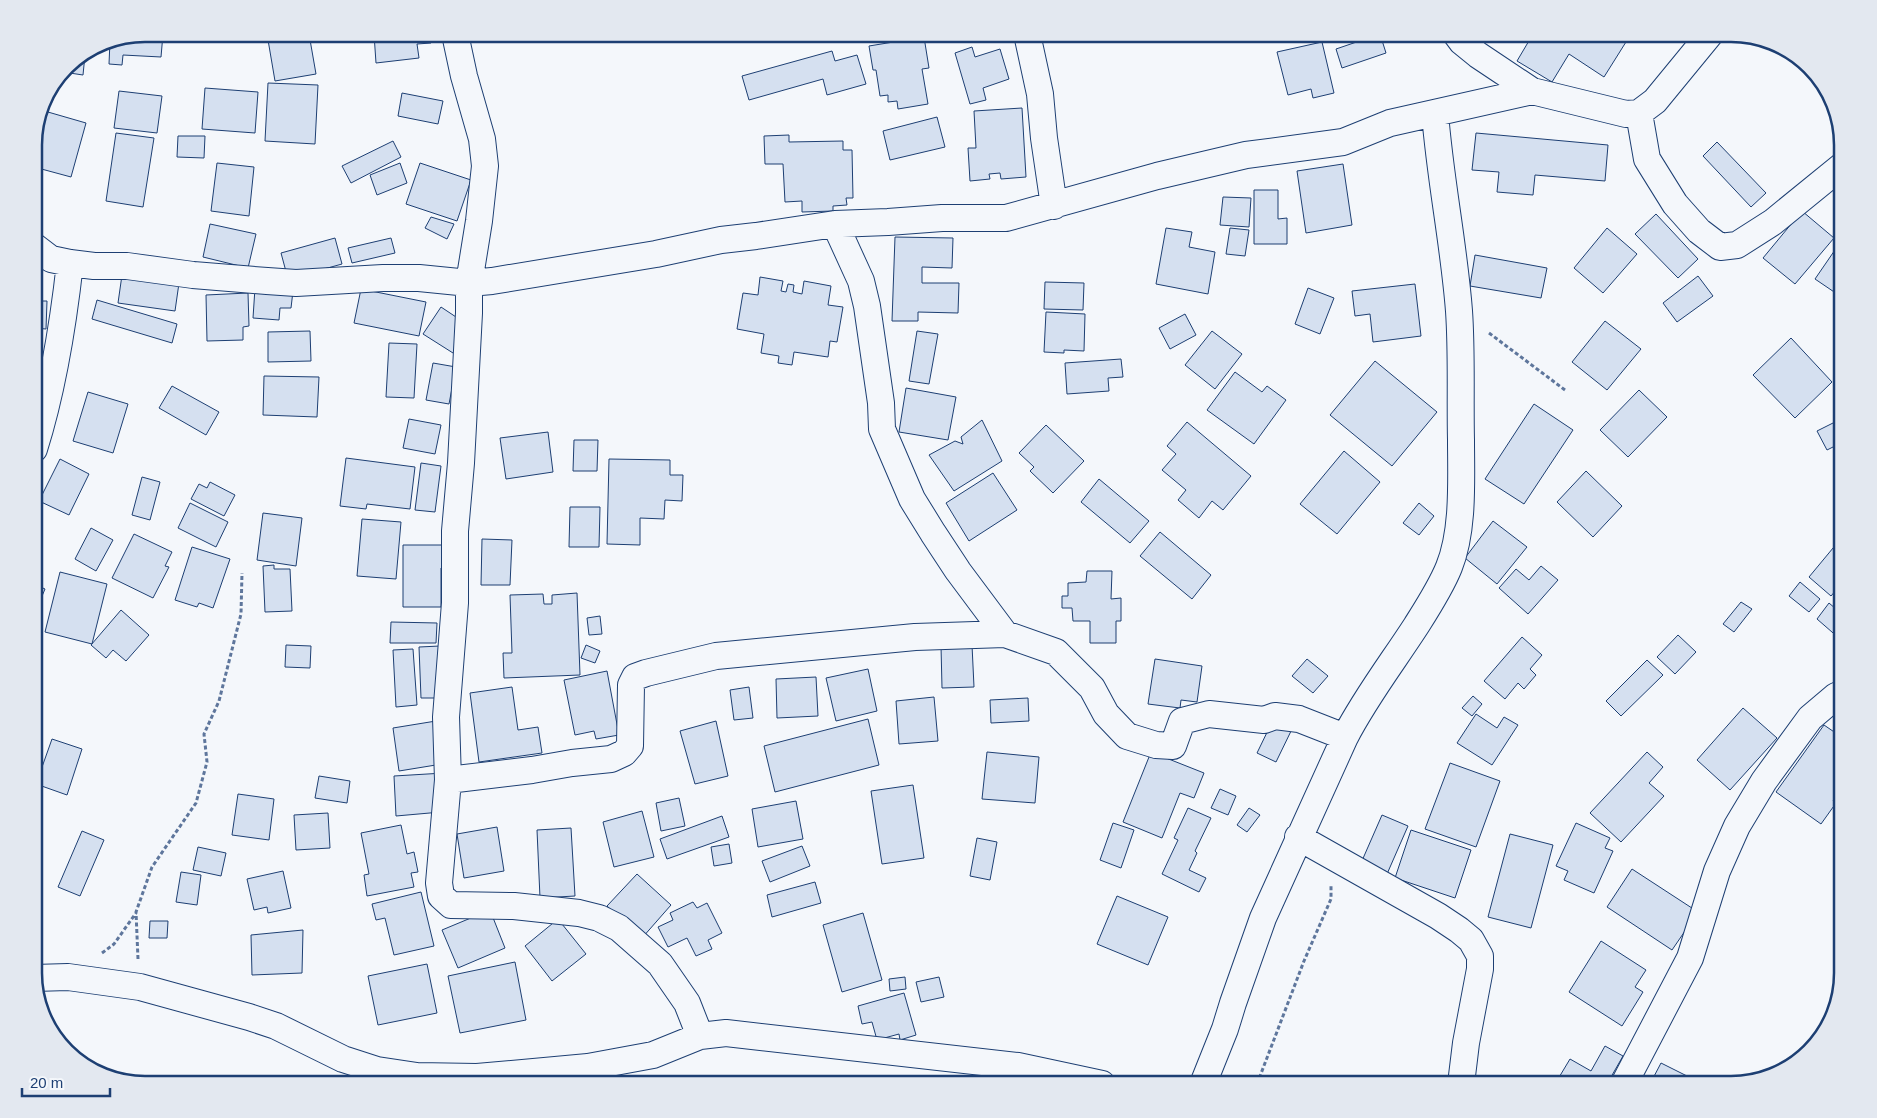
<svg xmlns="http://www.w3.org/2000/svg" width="1877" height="1118" font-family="Helvetica,sans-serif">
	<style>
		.building { fill: #d5e0f0; stroke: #1d3f73 }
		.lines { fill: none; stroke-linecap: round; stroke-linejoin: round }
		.minor-casing { stroke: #1d3f73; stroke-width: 28 }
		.path { stroke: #5e769c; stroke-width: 3; stroke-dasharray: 4 2.5; stroke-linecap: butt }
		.minor { stroke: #f4f7fb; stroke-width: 26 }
		.rim { fill: none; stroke: #1d3f73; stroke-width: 2.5 }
	</style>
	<rect width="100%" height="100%" fill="#f4f7fb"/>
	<!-- building -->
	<path class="building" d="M146 34H163L161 57 123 55 122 65 109 64 110 41Z
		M267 34H309L316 74 275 81Z
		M374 34H430L431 43 417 44 419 58 376 63Z
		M1380 34 1386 53 1342 68 1336 49Z
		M1533 34H1631L1604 77 1569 54 1552 82 1517 61Z
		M924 37 929 68 922 69 928 104 898 109 897 101 888 102V95L880 96 876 70H873L869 46Z
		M1322 42 1334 93 1313 98 1311 89 1288 95 1277 52Z
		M972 47 975 57 1000 49 1009 79 983 88 986 100 970 104 955 53Z
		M832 51 835 61 857 55 866 84 827 95 823 79 749 100 742 76Z
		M85 55 83 75 63 72 67 66Z
		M268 83 318 85 315 144 265 141Z
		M205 88 258 92 255 133 202 129Z
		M119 91 162 96 157 133 114 128Z
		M402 93 443 101 438 124 398 116Z
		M1022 108 1026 177 1001 179 1000 173 989 174 990 179 970 181 968 148H976L974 111Z
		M41 110 86 123 71 177 34 167V139Z
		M937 117 945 147 890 160 883 131Z
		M116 133 154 138 143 207 106 201Z
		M1476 133 1608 145 1605 181 1535 175 1533 195 1497 192 1499 172 1472 170Z
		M789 135V142L843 141V150H852L853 198H846L847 205 833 206V211L802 212V201L785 202 783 164H765L764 136Z
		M178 136H205L204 158 177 157Z
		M393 141 401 157 351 183 342 166Z
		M1717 142 1766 193 1751 207 1703 156Z
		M217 163 254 167 249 216 211 211Z
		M400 163 407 183 377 195 370 175Z
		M420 163 471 180 457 221 406 204Z
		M1343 164 1352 225 1306 233 1297 171Z
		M1254 190H1278V219L1287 218V244H1254Z
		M1223 197 1251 198 1249 227 1220 225Z
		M1802 211 1834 238 1795 284 1763 258Z
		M1656 214 1698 259 1678 278 1635 234Z
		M431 217 454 224 447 239 425 228Z
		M210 224 256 234 248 268 203 257Z
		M1166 228 1192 232 1189 247 1215 252 1208 294 1156 284Z
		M1230 228 1249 230 1245 256 1226 254Z
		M1607 228 1637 254 1603 293 1574 268Z
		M895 237 953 238 952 268 922 267V283H959L958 313 918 312V321H892Z
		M335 238 342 264 288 279 281 253Z
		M391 238 395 253 352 263 348 248Z
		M1837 247 1843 251V298L1815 279Z
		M1475 255 1547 268 1541 298 1470 286Z
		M122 275 179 283 175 311 118 303Z
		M1698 276 1713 296 1677 322 1663 303Z
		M760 277 783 281 781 291 786 292 788 284 794 285 793 292 802 294 804 281 831 286 828 305 843 307 837 342 830 341 828 357 794 352 792 365 778 363 779 356 761 353 764 334 737 329 743 293 758 295Z
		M1045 282 1084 283 1083 310 1044 309Z
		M1415 284 1421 336 1373 342 1370 314 1355 316 1352 291Z
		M255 288 293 291 291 308H280L279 320 253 318Z
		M1308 288 1334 298 1320 334 1295 324Z
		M361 289 426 302 419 336 354 323Z
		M248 293 249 326 243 327V340L207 341 206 295Z
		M34 295H41V301H47L46 329 35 328V340Z
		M97 300 177 324 172 343 92 319Z
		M441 307 459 319 462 339 453 353 423 334Z
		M1046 312 1085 314 1084 351 1064 350V353L1044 352Z
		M1185 314 1196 335 1170 349 1159 328Z
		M1605 321 1641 349 1607 390 1572 362Z
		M310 331 311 361 268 362V332Z
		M917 331 938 334 929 384 909 381Z
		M1212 331 1242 354 1215 389 1185 365Z
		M1791 338 1832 382 1795 418 1753 375Z
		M389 343 417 344 414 398 386 397Z
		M1121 359 1123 377 1108 378 1109 391 1067 394 1065 363Z
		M1375 361 1437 412 1392 466 1330 415Z
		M433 363 456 367 449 404 426 400Z
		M1235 372 1262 392 1267 386 1286 400 1254 444 1207 410Z
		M264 376 319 377 317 417 263 415Z
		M172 386 219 412 206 435 159 408Z
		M906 388 956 397 948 440 899 432Z
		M1639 390 1667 417 1628 457 1600 430Z
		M88 392 128 404 113 453 73 441Z
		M1534 404 1573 430 1524 504 1485 479Z
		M1843 418V442L1827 450 1817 431Z
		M409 419 441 425 435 454 403 448Z
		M982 420 1002 461 954 491 929 455 955 441 963 444 961 437Z
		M1187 422 1251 476 1223 510 1212 501 1199 518 1178 500 1186 490 1162 470 1176 454 1167 446Z
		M1046 425 1084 461 1053 493 1030 471 1034 467 1019 453Z
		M548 432 553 472 506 479 500 438Z
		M574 440H598L597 471H573Z
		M1344 451 1380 482 1337 534 1300 504Z
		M346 458 415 467 410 509 367 504 366 509 340 506Z
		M60 459 89 474 69 515 39 501Z
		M609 459 670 460V475H683L682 501 665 500 664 519 640 518V545L607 544Z
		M421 463 441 466 435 512 415 510Z
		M1586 471 1622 506 1593 537 1557 502Z
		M993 473 1017 510 969 541 946 503Z
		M142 477 160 482 150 520 132 515Z
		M1099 479 1149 521 1130 543 1081 502Z
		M210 482 235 495 224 516 191 499 199 484 207 488Z
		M190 503 228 522 216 547 178 528Z
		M1419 503 1434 516 1419 535 1403 523Z
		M570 507H600L599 547H569Z
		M263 513 302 518 296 566 257 560Z
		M362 519 401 522 396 579 357 576Z
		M1493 521 1527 547 1497 584 1465 558Z
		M91 528 113 540 96 571 75 559Z
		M1160 532 1211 575 1192 599 1140 556Z
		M134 534 172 552 165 566 169 567 153 598 112 578Z
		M1843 536V582L1831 596 1809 577Z
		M482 539 512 540 510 585H481Z
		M403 545H447V568H441V607H403Z
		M192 547 230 559 213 608 199 603 197 607 175 600Z
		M274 565V569H290L292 611 265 612 263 566Z
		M1541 566 1558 580 1528 614 1499 588 1516 569 1529 580Z
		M1087 571H1112L1111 599 1121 598V621H1116V643H1090V621H1073L1072 608H1062V596H1068V583L1086 582Z
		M60 572 107 584 92 644 45 632Z
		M1800 582 1820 599 1809 612 1789 596Z
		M34 584 45 589 37 608 42 610 34 629Z
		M577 593 580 675 504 678 503 653H512L510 595 543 594 544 604H552V595Z
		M1741 602 1752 609 1734 632 1723 624Z
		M1829 603 1843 615V635L1840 639 1817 619Z
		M121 610 149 635 126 661 113 650 106 658 91 645Z
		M600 616 602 634 589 635 587 618Z
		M391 622 437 623 436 643H390Z
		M1678 635 1696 652 1675 674 1657 657Z
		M1522 637 1542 655 1530 669 1536 675 1524 689 1518 683 1505 699 1484 681Z
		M286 645 311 646 310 668 285 667Z
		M586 645 600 651 595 663 581 658Z
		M972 645 974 687 942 688 941 646Z
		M440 646 442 698H421L419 647Z
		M413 649 417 705 396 707 393 650Z
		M1155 659 1202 666 1197 702 1181 700 1180 708 1148 704Z
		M1307 659 1328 676 1313 693 1292 676Z
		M1647 660 1663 675 1621 716 1606 701Z
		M868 669 877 711 836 721 826 678Z
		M607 671 619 735 596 739 594 731 575 735 564 680Z
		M816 677 818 716 777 718 776 679Z
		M512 687 518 730 538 727 542 753 479 762 470 693Z
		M749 687 753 718 734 720 730 690Z
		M1473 696 1482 704 1472 716 1462 708Z
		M934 697 938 741 899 744 896 701Z
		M1028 698 1029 721 991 723 990 700Z
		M1743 708 1777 738 1730 790 1697 760Z
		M1476 714 1497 728 1504 717 1518 725 1492 765 1457 743Z
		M1274 718 1293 727 1276 762 1257 753Z
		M868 719 879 765 775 792 764 746Z
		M436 721 442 764 399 771 393 728Z
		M716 721 728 776 695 784 680 731Z
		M1824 725 1843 738V786L1833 801 1836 803 1821 824 1776 792Z
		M52 739 82 749 67 795 36 784Z
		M987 752 1039 757 1035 803 982 799Z
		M1151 752 1204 773 1194 798 1180 793 1162 838 1123 822Z
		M1647 752 1663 767 1649 783 1664 796 1621 842 1590 813Z
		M1450 763 1500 781 1476 847 1425 829Z
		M444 773 441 812 396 816 394 776Z
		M319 776 350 781 347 803 315 798Z
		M913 785 924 858 882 864 871 791Z
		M1220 789 1236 796 1228 815 1211 808Z
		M238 794 274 799 269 840 232 835Z
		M679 798 685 826 661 831 656 803Z
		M796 801 803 839 758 847 752 809Z
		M1188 808 1211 818 1195 851 1197 853 1189 870 1206 878 1199 892 1162 874 1178 840 1174 838Z
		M1249 808 1260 815 1247 832 1237 825Z
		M642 811 654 857 614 867 603 822Z
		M328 813 330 848 296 850 294 815Z
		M1382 815 1408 826 1387 874 1361 863Z
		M722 816 729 837 667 859 660 839Z
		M1113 823 1134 830 1121 868 1100 860Z
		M1576 823 1610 838 1605 848 1613 851 1594 893 1564 880 1568 871 1556 866Z
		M401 825 407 854 414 852 418 872 411 873 414 887 367 896 364 875 369 874 361 833Z
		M497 827 504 871 464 878 457 834Z
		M571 828 575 896 540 898 537 830Z
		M1411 830 1471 850 1455 898 1395 878Z
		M82 831 104 840 80 896 58 887Z
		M1510 834 1553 845 1531 928 1488 917Z
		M977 838 997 842 990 880 970 876Z
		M729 844 732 863 714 866 711 847Z
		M802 846 810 866 770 882 762 861Z
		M198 847 226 853 221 876 193 870Z
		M1632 869 1698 912 1672 950 1607 907Z
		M283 871 291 908 268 913 267 907 254 910 247 879Z
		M181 872 201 875 197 905 176 902Z
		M637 874 671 905 642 938 607 906Z
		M815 882 821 903 772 917 767 895Z
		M421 892 434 946 394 955 385 918 376 920 372 904Z
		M1117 896 1168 917 1148 965 1097 944Z
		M693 902 697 908 707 903 722 933 708 940 712 949 696 956 687 938 668 947 658 927 673 920 670 913Z
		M490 910 505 948 458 968 442 930Z
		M863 913 882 980 842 992 823 925Z
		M558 919 586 954 552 981 525 946Z
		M150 921H168L167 938H149Z
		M303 930 302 973 252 975 251 935Z
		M1601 941 1646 970 1635 987 1643 992 1622 1026 1569 992Z
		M515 962 526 1020 460 1033 448 976Z
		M427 964 437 1013 378 1025 368 976Z
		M905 977 906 989 890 991 889 979Z
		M939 977 944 997 921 1002 916 982Z
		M904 993 916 1035 900 1040 899 1034 877 1040 872 1022 862 1024 858 1006Z
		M1605 1046 1623 1056 1607 1084H1555L1570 1059 1591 1071Z
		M1661 1063 1695 1080 1693 1084H1650Z"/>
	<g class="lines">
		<!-- minor casing -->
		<g class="minor-casing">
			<path id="minor" d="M455 34 464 76 482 139 485 166 479 221 469 283V313L461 463 455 531V603L446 717 448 780 439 883 441 896 451 905 514 906 579 913 599 918 619 928 660 964 687 1003 700 1036
				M1027 34 1040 94 1044 138 1054 206
				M1456 34 1462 42 1478 55 1532 91 1626 114 1639 113 1655 101 1710 34
				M1639 113 1647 159 1675 204 1699 231 1720 247 1737 245 1773 222 1843 165
				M835 224 861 281 867 306 881 403 882 429 912 499 933 533 958 571 1005 634 1056 652 1092 688 1106 714 1127 736 1156 745 1173 746 1182 721 1209 714 1264 720 1275 716 1299 719 1345 737C1365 698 1392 663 1416 626 1428 607 1441 587 1449 567 1464 530 1461 479 1461 440 1460 397 1462 354 1459 311 1454 245 1440 179 1435 113
				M34 246 51 259 70 263 94 266H127L193 275 267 281 296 283 383 278H419L469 283 492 281 656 254 721 240 756 236 835 224 888 222 942 218H1006L1157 176 1246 155 1343 142 1390 123 1532 91
				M34 449C53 389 63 326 70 263
				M448 780 532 770 572 763 611 759 624 753 630 746 631 685 635 677 646 673 716 656 915 637 1005 634
				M1298 837 1438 916 1459 930 1471 940 1480 956V969L1466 1043 1461 1084
				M34 978 68 977 140 987 249 1017 276 1026 343 1059 377 1070 417 1076 477 1077 588 1067 653 1055 700 1036 726 1033 1018 1066 1102 1084
				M1203 1084 1225 1029 1233 1003 1263 918 1345 737
				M1624 1084 1690 958 1717 871 1737 826 1764 781 1810 718 1836 696 1843 693"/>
		</g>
		<!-- path -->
		<path class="path" d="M1489 333 1565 390
			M102 953 114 944 136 913
			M138 959 136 912 152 867 196 803 207 762 204 734 219 701 241 614 242 573
			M1257 1084 1304 961 1331 899V886"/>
		<!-- minor -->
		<use href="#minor" class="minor"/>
	</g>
	<!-- crop -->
	<path d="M0 0H1877V1118H0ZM145 42H1731A103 103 0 0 1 1834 145V973A103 103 0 0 1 1731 1076H145A103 103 0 0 1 42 973V145A103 103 0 0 1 145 42Z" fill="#e3e8f0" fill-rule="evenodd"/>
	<path class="rim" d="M145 42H1731A103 103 0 0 1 1834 145V973A103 103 0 0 1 1731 1076H145A103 103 0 0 1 42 973V145A103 103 0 0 1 145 42Z"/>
	<!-- scale -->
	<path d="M22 1088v8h88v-8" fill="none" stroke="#1d3f73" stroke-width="2.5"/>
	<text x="30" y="1088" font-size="15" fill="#1d3f73" stroke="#f4f7fb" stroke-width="4" paint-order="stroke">20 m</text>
</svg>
